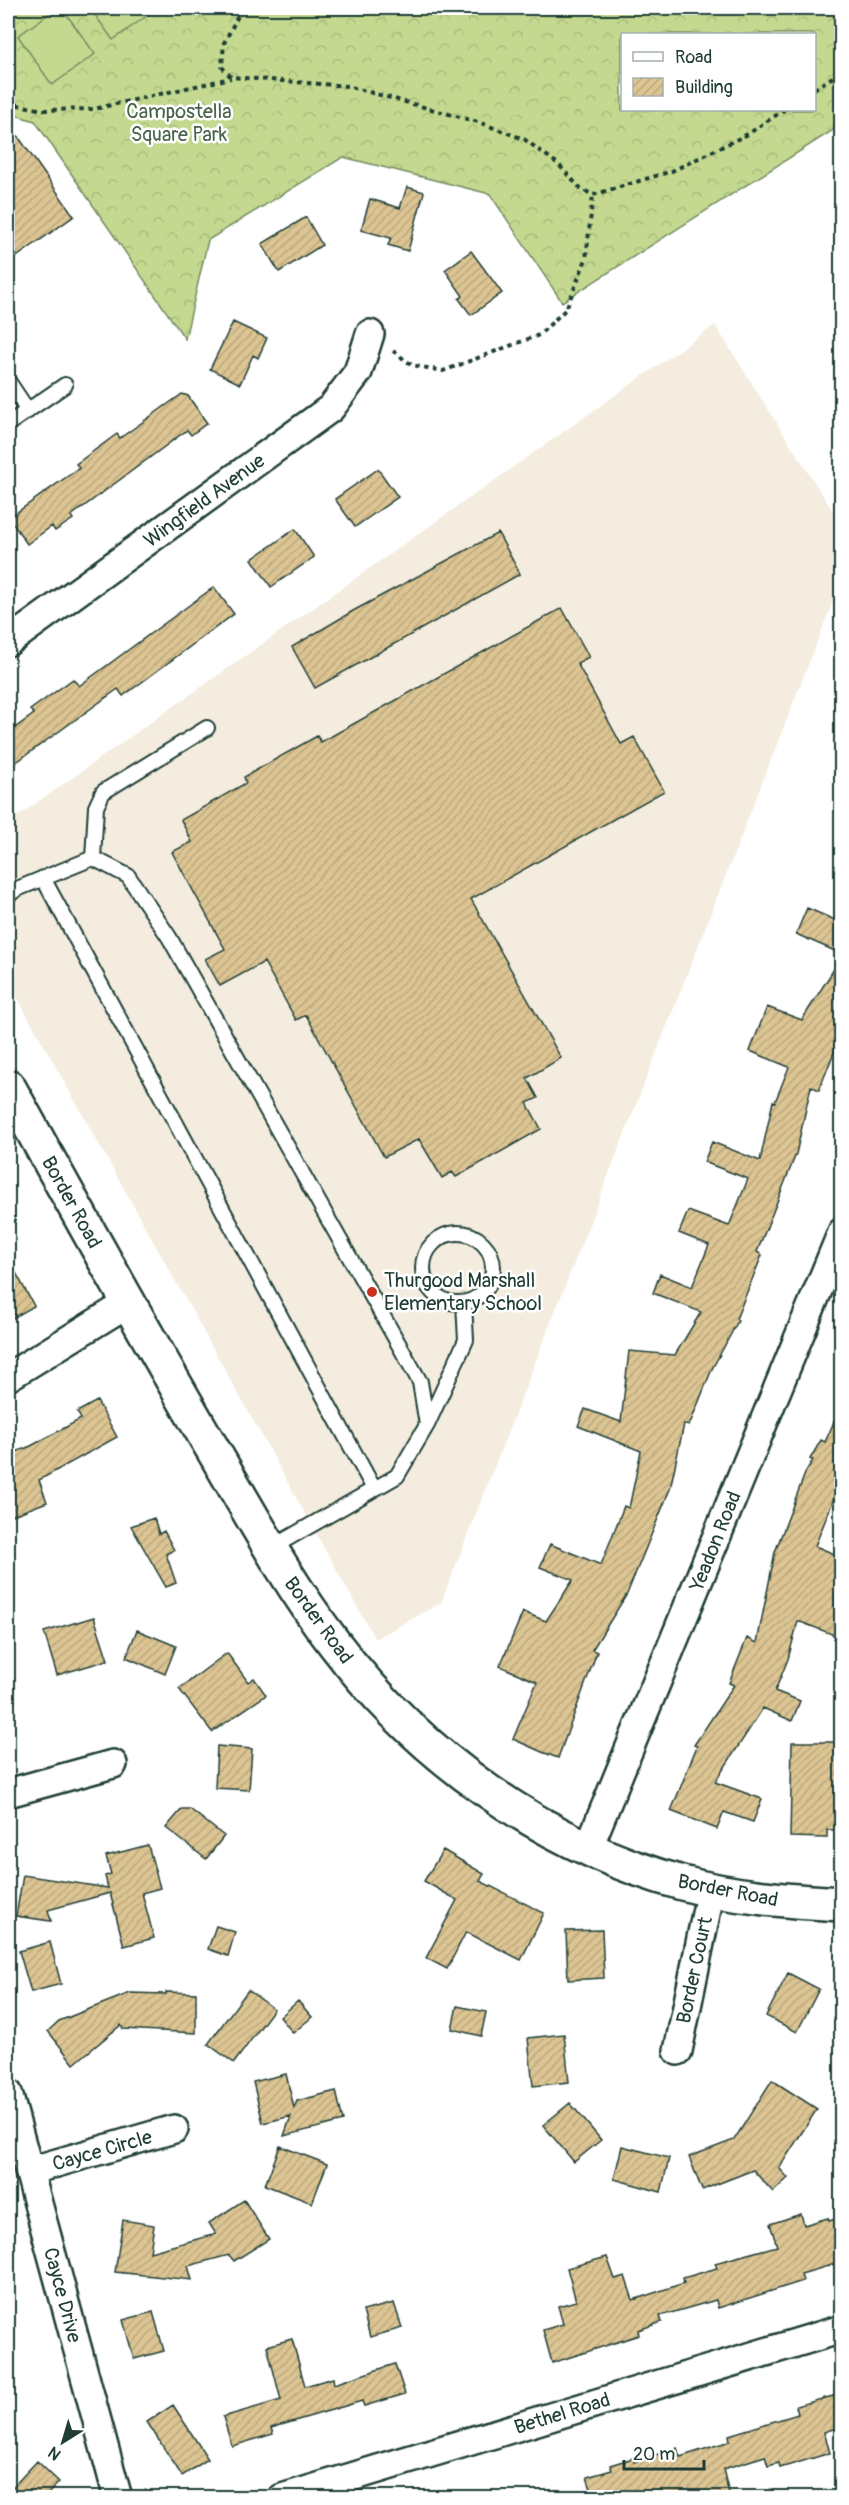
<svg xmlns="http://www.w3.org/2000/svg" width="849" height="2505" font-family="Pangolin,sans-serif">
	<style>
		.built { fill: #f4eddf }
		.forest { fill: url(#forest-crowns); stroke: #728b62; stroke-width: 1.5; fill-rule: evenodd }
		.pitch { fill: #c4d98f; stroke: #728b62; stroke-width: 1.5 }
		.building { fill: url(#building-hatch); stroke: #1f3d34; stroke-width: 1.5 }
		.lines { fill: none; stroke-linecap: round; stroke-linejoin: round }
		.lane-casing { stroke: #1f3d34; stroke-width: 18 }
		.street-casing { stroke: #1f3d34; stroke-width: 32 }
		.secondary-casing { stroke: #1f3d34; stroke-width: 38 }
		.path { stroke: #1f3d34; stroke-width: 4; stroke-dasharray: 4.5 4.5; stroke-linecap: butt }
		.lane { stroke: #fff; stroke-width: 14 }
		.street { stroke: #fff; stroke-width: 27 }
		.secondary { stroke: #fff; stroke-width: 33 }
		.poi-dot { fill: #c8321e; stroke: #fff; stroke-width: 2 }
		.labels { text-anchor: middle; stroke-width: 5; stroke-linejoin: round; paint-order: stroke }
		.park-label { font-size: 20px; fill: #48644b; stroke: #fff }
		.street-label { font-size: 20px; fill: #1f3d34; stroke: #fff }
		.poi-label { font-size: 20px; fill: #1f3d34; stroke: #fff; text-anchor: start }
	</style>
	<defs>
		<pattern id="forest-crowns" width="20" height="18" patternUnits="userSpaceOnUse" patternTransform="scale(1.5)"><rect width="20" height="18" fill="#c4d98f"/><path d="M2 6a3 3 0 1 1 6 0M12 15a3 3 0 1 1 6 0" fill="none" stroke="#a8bb7c"/></pattern>
		<pattern id="building-hatch" width="6" height="6" patternUnits="userSpaceOnUse" patternTransform="scale(1.5)"><rect width="6" height="6" fill="#dcc493"/><path d="M-1 1l2-2M0 6l6-6M5 7l2-2" fill="none" stroke="#bca97f"/></pattern>
	</defs>
	<rect width="100%" height="100%" fill="#fff"/>
	<filter id="ink" filterUnits="userSpaceOnUse"><feTurbulence type="fractalNoise" baseFrequency=".0167" numOctaves="2"/><feDisplacementMap in="SourceGraphic" scale="12" xChannelSelector="R" yChannelSelector="G"/><feConvolveMatrix kernelMatrix="1 2 1 2 8 2 1 2 1" color-interpolation-filters="sRGB"/></filter>
	<g filter="url(#ink)">
		<!-- built -->
		<path class="built" d="M715 325 841 524V581L441 1603 375 1639 8 981V823Z"/>
		<!-- forest -->
		<path class="forest" d="M8 8H841V125L562 302 490 194 343 157 208 240 185 339 35 121 8 113ZM622 34H814V110H622Z"/>
		<!-- pitch -->
		<path class="pitch" d="M57 8H62L95 54 52 85 18 36Z
			M90 8H155L156 9 113 40Z"/>
		<!-- building -->
		<path class="building" d="M8 122 74 216 8 263Z
			M407 187 424 192 408 251 388 245 391 238 361 230 370 199 400 208Z
			M306 217 322 245 279 272 262 244Z
			M471 251 502 293 471 315 459 299 463 296 445 270Z
			M233 322 267 338 258 358 253 355 240 384 210 369Z
			M182 394 188 396 207 423 191 435 187 430 71 516 73 519 55 531 52 526 27 544 9 518 79 468 76 464 110 439 117 434 120 438Z
			M378 469 398 497 355 527 335 499Z
			M295 529 314 557 271 587 252 559Z
			M498 533 520 574 315 688 292 647 353 611Z
			M214 587 234 614 123 696 118 689 8 768V733L34 714 30 710 73 679 79 686Z
			M562 608 589 657 577 663 621 744 634 737 664 791 471 899 561 1058 527 1078 538 1098 527 1103 541 1129 456 1177 452 1172 442 1178 419 1139 384 1157 306 1015 296 1020 264 962 220 986 205 959 225 949 172 852 192 842 181 820 246 783 244 777 317 736 321 742Z
			M807 908 842 923V954L796 934Z
			M842 956V1032L819 1090 811 1086 796 1154 757 1252 762 1255 736 1319 738 1321 712 1369 689 1426 684 1424 670 1489 627 1594 592 1650 597 1652 558 1758 542 1752 513 1739 537 1682 500 1666 523 1612 546 1621 573 1580 540 1567 550 1544 601 1565 624 1506 629 1508 641 1451 578 1426 585 1409 621 1422 629 1351 675 1355 701 1312 653 1293 660 1274 692 1287 709 1245 679 1233 688 1211 729 1226 748 1179 704 1162 712 1142 760 1161 773 1101 775 1102 789 1067 750 1051 767 1007 802 1020Z
			M8 1258 34 1306 8 1321Z
			M97 1401 117 1437 39 1480 47 1502 8 1517V1455L31 1446 81 1419 77 1412Z
			M842 1404V1478L815 1546 842 1557V1638L798 1621 788 1659 775 1691 800 1701 792 1721 763 1708 715 1782 762 1799 753 1822 724 1812 717 1829 671 1811 697 1746 694 1745 734 1685 729 1683 747 1638 757 1643 775 1552 806 1471 813 1460 810 1459 821 1440 825 1442Z
			M154 1518 159 1534 164 1531 174 1550 166 1554 176 1583 166 1587 131 1526Z
			M94 1617 108 1660 57 1675 44 1632Z
			M137 1630 176 1646 165 1674 126 1657Z
			M227 1653 248 1682 254 1678 266 1695 212 1732 179 1689Z
			M792 1742H842V1830H827V1838L790 1837Z
			M217 1746 252 1749 249 1790 215 1788Z
			M182 1809H190L224 1836 206 1859 166 1828Z
			M148 1845 160 1888 142 1893 154 1938 124 1946 110 1893 48 1910 51 1921 16 1916 23 1875 108 1888 105 1876 111 1874 106 1856Z
			M443 1850 484 1874 480 1881 544 1913 521 1960 466 1932 447 1969 426 1958 457 1900 424 1881Z
			M216 1926 235 1932 228 1956 208 1949Z
			M602 1930 604 1978 568 1980 566 1931Z
			M50 1942 61 1984 31 1992 19 1951Z
			M788 1973 819 1989 797 2032 766 2016Z
			M248 1990 274 2009 234 2063 208 2044Z
			M166 1992 196 1993V2033L123 2029 121 2025 74 2064 48 2031 59 2021 130 1993 166 1994Z
			M298 2001 312 2017 293 2033 280 2017Z
			M457 2006 486 2012 481 2036 452 2029Z
			M564 2034 569 2082 533 2086 528 2038Z
			M286 2074 294 2108 297 2101 336 2091 343 2121 284 2136 291 2116 263 2123 253 2082Z
			M772 2080 817 2109 779 2168 788 2178 773 2192 753 2170 702 2190 689 2157 734 2140Z
			M570 2103 601 2140 574 2162 543 2125Z
			M280 2146 327 2164 312 2203 265 2185Z
			M622 2146 669 2158 661 2192 614 2179Z
			M244 2200 269 2239 234 2261 229 2255 188 2266 192 2280 115 2272 123 2220 154 2225 150 2252 216 2234 209 2223Z
			M801 2214 804 2225 828 2218 829 2221 842 2217V2262L801 2274 803 2281 718 2308 716 2300 660 2316 662 2322 638 2330 639 2335 552 2363 543 2330 563 2324 558 2306 576 2301 567 2268 607 2257 615 2279 625 2276 633 2300 684 2283 683 2278 717 2268 715 2263 777 2246 770 2224Z
			M394 2303 402 2328 370 2337 363 2311Z
			M153 2312 164 2351 134 2359 123 2320Z
			M292 2339 305 2386 333 2378 334 2384 395 2364 405 2394 364 2406 362 2401 271 2428 273 2434 232 2446 223 2417 281 2400 267 2346Z
			M837 2395 842 2410V2426L824 2432 830 2453 780 2468 779 2463 768 2466 765 2456 723 2469 730 2498H594L587 2477 612 2470 610 2465 633 2458 634 2462 677 2448 680 2457 730 2441 729 2435 798 2414 796 2406Z
			M173 2405 208 2459 182 2476 147 2422Z
			M37 2461 59 2482 44 2498H8V2492Z"/>
		<g class="lines">
			<!-- lane casing -->
			<g class="lane-casing">
				<path id="lane" d="M8 381 28 411
					M8 424 65 385
					M93 858 96 807 103 792 207 728
					M43 878 374 1489
					M8 895 17 889 93 858 128 876 169 937 420 1382 427 1425 397 1476 271 1548
					M423 1268a35 35 0 1 1 70 0a35 35 0 1 1-70 0Z
					M427 1425 466 1340 464 1303"/>
			</g>
			<!-- street casing -->
			<g class="street-casing">
				<path id="street" d="M8 642 331 408 358 372 370 334
					M8 1377 128 1303
					M8 1793 113 1764
					M588 1849 842 1232
					M678 2051 711 1889
					M8 2093 118 2498
					M29 2171 174 2129
					M282 2498 842 2329"/>
			</g>
			<!-- secondary casing -->
			<g class="secondary-casing">
				<path id="secondary" d="M8 1086C73 1204 138 1321 206 1438 247 1507 285 1579 334 1643 420 1757 544 1845 682 1883 734 1897 788 1901 842 1904"/>
			</g>
			<!-- path -->
			<path class="path" d="M242 8 224 43 222 67 231 77 347 86 478 122 524 139 558 164 580 188 593 195 672 171 748 134 784 110
				M814 89 842 71
				M8 103 43 110 94 109 231 78
				M393 351 412 365 443 371 539 335 566 309 586 259 593 195"/>
			<!-- lane -->
			<use href="#lane" class="lane"/>
			<!-- street -->
			<use href="#street" class="street"/>
			<!-- secondary -->
			<use href="#secondary" class="secondary"/>
		</g>
	</g>
	<!-- markers -->
	<circle class="poi-dot" cx="372" cy="1292" r="6"/>
	<g class="labels">
		<!-- park labels -->
		<g class="park-label">
			<text x="179" y="118">Campostella<tspan x="179" dy="23">Square Park</tspan></text>
		</g>
		<!-- street labels -->
		<g class="street-label">
			<text transform="translate(204 500) rotate(-36)" y="7">Wingfield Avenue</text>
			<text transform="translate(72 1202) rotate(61)" y="7">Border Road</text>
			<text transform="translate(715 1541) rotate(-68)" y="7">Yeadon Road</text>
			<text transform="translate(319 1620) rotate(54)" y="7">Border Road</text>
			<text transform="translate(728 1890) rotate(11)" y="7">Border Road</text>
			<text transform="translate(694 1970) rotate(-78)" y="7">Border Court</text>
			<text transform="translate(102 2150) rotate(-16)" y="7">Cayce Circle</text>
			<text transform="translate(63 2295) rotate(75)" y="7">Cayce Drive</text>
			<text transform="translate(562 2413) rotate(-17)" y="7">Bethel Road</text>
		</g>
		<!-- poi labels -->
		<g class="poi-label">
			<text x="384" y="1287">Thurgood Marshall<tspan x="384" dy="23">Elementary School</tspan></text>
		</g>
	</g>
	<!-- margin -->
	<rect width="849" height="2505" fill="none" stroke="#fff" stroke-width="30"/>
	<rect x="15" y="15" width="819" height="2475" fill="none" stroke="#1f3d34" stroke-width="2" filter="url(#ink)"/>
	<!-- legend -->
	<rect x="621" y="33" width="195" height="78" fill="#ffffff" stroke="#a5b1ae" stroke-width="1.5"/>
	<rect x="633" y="52" width="30" height="9" fill="#ffffff" stroke="#a5b1ae" stroke-width="1.5"/>
	<text x="675" y="63" font-size="18" fill="#1f3d34">Road</text>
	<rect x="633" y="78" width="30" height="18" fill="url(#building-hatch)" stroke="#a5b1ae" stroke-width="1.5"/>
	<text x="675" y="93" font-size="18" fill="#1f3d34">Building</text>
	<!-- north arrow -->
	<g transform="translate(63 2442) rotate(217)" stroke="#ffffff" stroke-width="4.5" paint-order="stroke">
	<path d="M0-4.5L10 22L0 15L-10 22Z" fill="#1f3d34"/>
	<text y="-9" font-size="16" font-weight="bold" text-anchor="middle" fill="#1f3d34">N</text>
	</g>
	<!-- scale -->
	<path d="M624 2460v9h80v-9" fill="none" stroke="#1f3d34" stroke-width="3"/>
	<text x="633" y="2460" font-size="18" fill="#1f3d34" stroke="#ffffff" stroke-width="4.5" paint-order="stroke">20 m</text>
</svg>
